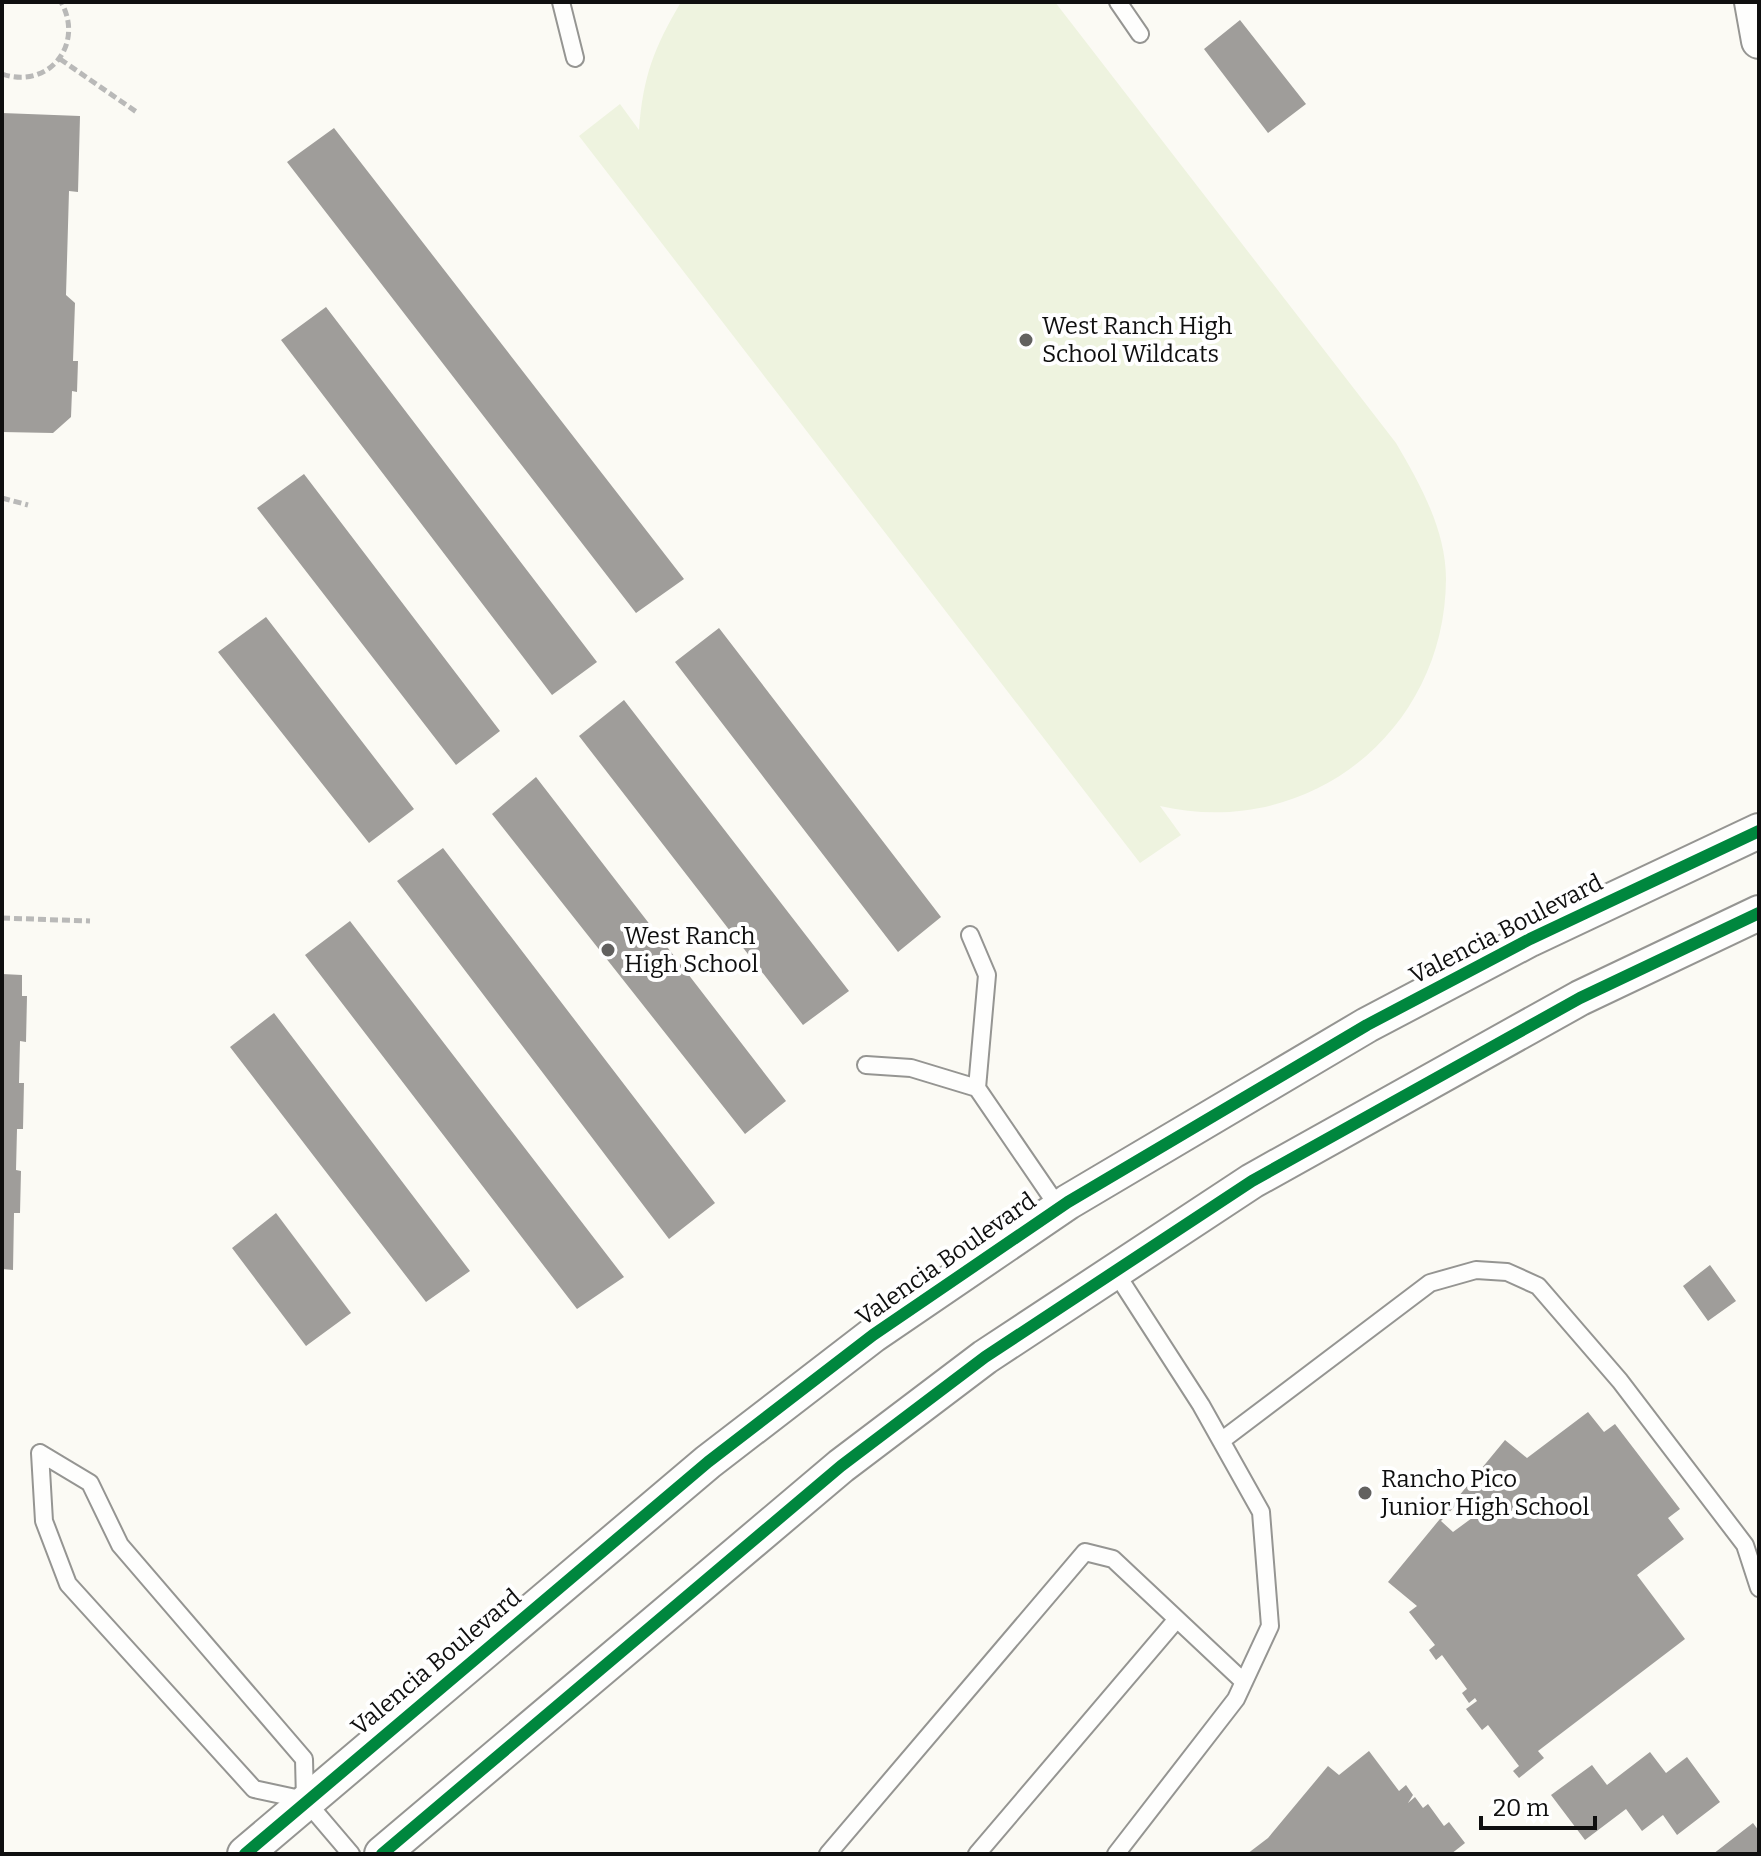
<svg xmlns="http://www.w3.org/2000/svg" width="1761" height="1856" font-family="Bitter,serif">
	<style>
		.pitch { fill: #eef3df }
		.building { fill: #9f9d9a; fill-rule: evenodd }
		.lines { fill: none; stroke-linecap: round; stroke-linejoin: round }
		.lane-casing { stroke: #959592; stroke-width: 20 }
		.street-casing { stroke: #959592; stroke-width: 38 }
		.path { stroke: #b9b9b8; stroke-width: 5; stroke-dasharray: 8 4; stroke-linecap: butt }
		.lane { stroke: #fefefd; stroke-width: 16 }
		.street { stroke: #fefefd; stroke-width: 34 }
		.cycleway-casing { stroke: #fff; stroke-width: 17 }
		.cycleway { stroke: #00873e; stroke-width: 12 }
		.poi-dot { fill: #62615f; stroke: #fff; stroke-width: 3 }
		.labels { text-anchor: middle; stroke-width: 8; stroke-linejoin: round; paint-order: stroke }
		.poi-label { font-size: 24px; fill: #0f0f0f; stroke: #fff; text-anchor: start }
		.street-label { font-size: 24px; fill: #0f0f0f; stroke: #fff }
	</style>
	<rect width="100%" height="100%" fill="#fbfaf4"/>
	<!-- pitch -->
	<path class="pitch" d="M681 2H1055L1396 443C1420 484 1446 530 1446 579 1445 732 1308 840 1160 806L1181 835 1140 863 579 136 620 104 639 130C643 76 654 48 681 2Z"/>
	<!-- building -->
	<path class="building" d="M1240 20 1306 104 1268 133 1204 49Z
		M2 113 80 116 78 192 69 191 66 295 75 303 73 361H78L77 392 72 391 71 417 53 433 2 432Z
		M334 128 684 579 636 613 287 162Z
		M326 307 597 662 552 695 281 340Z
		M304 474 500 731 456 765 257 508Z
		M266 617 414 809 369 843 218 652Z
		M719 628 941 917 898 952 675 662Z
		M624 700 849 991 803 1025 579 736Z
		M536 777 786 1101 745 1134 492 814Z
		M443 848 715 1203 669 1239 397 881Z
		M350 921 624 1277 577 1309 305 955Z
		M2 974 22 975V996H27L26 1042 20 1041 19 1083H24L23 1129H17L16 1170 21 1171 20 1213H14L13 1270 2 1269Z
		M274 1013 470 1271 426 1302 230 1047Z
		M276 1213 351 1313 306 1346 232 1248Z
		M1710 1265 1736 1301 1708 1321 1683 1286Z
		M1588 1412 1604 1432 1615 1424 1680 1509 1668 1518 1684 1539 1637 1575 1685 1639 1538 1751 1544 1758 1519 1778 1513 1771 1519 1766 1488 1725 1482 1730 1466 1709 1477 1701 1475 1698 1469 1703 1462 1693 1467 1689 1442 1655 1436 1660 1429 1650 1435 1645 1409 1612 1417 1606 1388 1582 1505 1440 1527 1458ZM1458 1503 1472 1518 1453 1532 1441 1521Z
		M1369 1751 1399 1791 1406 1785 1413 1795 1408 1803 1415 1797 1423 1808 1428 1804 1444 1826 1449 1822 1465 1843 1451 1854H1247L1268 1838 1328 1766 1339 1775Z
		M1650 1752 1666 1773 1687 1757 1720 1802 1677 1835 1663 1815 1642 1831 1626 1809 1585 1840 1551 1795 1592 1765 1607 1785Z
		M1753 1823 1759 1831V1854H1713Z"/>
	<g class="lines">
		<!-- lane casing -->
		<g class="lane-casing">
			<path id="lane" d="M561 2 575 58
				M1118 2 1140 34
				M970 935 987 975 977 1088
				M866 1065 911 1068 977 1088 1059 1208
				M1114 1270 1201 1405 1261 1512 1270 1626 1236 1699 1116 1854
				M1221 1441 1430 1283 1476 1270 1507 1272 1538 1286 1620 1381 1745 1545 1759 1588
				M40 1453 44 1521 68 1584 254 1789 305 1800 351 1854
				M40 1453 90 1483 120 1545 304 1759 305 1800
				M828 1854 1085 1552 1113 1559 1244 1682
				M977 1854 1177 1619"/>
		</g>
		<!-- street casing -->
		<g class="street-casing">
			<path id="street" d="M1752 2 1759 41
				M245 1854 708 1462 873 1335 1068 1202 1367 1025 1530 939 1759 831
				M382 1854 841 1466 985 1357 1252 1181 1580 998 1759 913"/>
		</g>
		<!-- path -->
		<path class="path" d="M60 59 138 113
			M2 74C49 90 85 44 61 2
			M2 498 28 505
			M2 918 90 921"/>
		<!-- lane -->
		<use href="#lane" class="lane"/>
		<!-- street -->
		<use href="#street" class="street"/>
		<!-- cycleway casing -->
		<g class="cycleway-casing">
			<path id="cycleway" d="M245 1854 708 1462 873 1335 1068 1202 1367 1025 1530 939 1759 831
				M382 1854 841 1466 985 1357 1252 1181 1580 998 1759 913"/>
		</g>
		<!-- cycleway -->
		<use href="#cycleway" class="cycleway"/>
	</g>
	<!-- markers -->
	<g class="poi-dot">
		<circle cx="1026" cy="340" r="8"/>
		<circle cx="608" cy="950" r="8"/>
		<circle cx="1365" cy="1493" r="8"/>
	</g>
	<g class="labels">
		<!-- poi labels -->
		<g class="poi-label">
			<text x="1042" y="334">West Ranch High<tspan x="1042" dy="28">School Wildcats</tspan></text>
			<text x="624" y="944">West Ranch<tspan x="624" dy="28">High School</tspan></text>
			<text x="1381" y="1487">Rancho Pico<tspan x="1381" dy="28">Junior High School</tspan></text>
		</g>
		<!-- street labels -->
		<g class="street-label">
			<text transform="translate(1506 929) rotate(-27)" y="8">Valencia Boulevard</text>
			<text transform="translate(946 1259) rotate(-35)" y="8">Valencia Boulevard</text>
			<text transform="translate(436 1662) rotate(-40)" y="8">Valencia Boulevard</text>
		</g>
	</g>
	<!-- border -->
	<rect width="1761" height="1856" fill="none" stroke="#0f0f0f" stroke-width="8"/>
	<!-- scale -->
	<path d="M1481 1816v12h114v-12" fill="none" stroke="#0f0f0f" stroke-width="4"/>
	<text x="1493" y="1816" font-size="24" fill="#0f0f0f" stroke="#ffffff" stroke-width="6" paint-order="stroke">20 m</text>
</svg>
